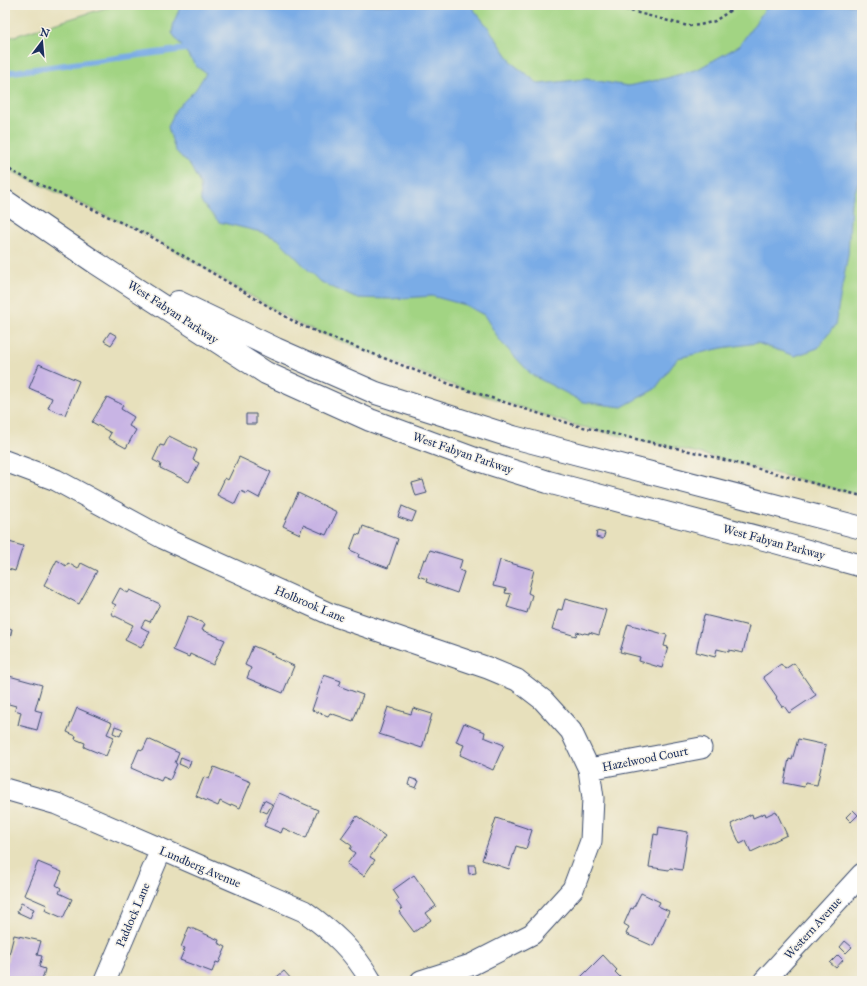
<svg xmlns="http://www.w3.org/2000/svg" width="867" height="986" font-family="'IM FELL Great Primer',serif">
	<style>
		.green { fill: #a2d483; stroke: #5e8270 }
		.water { fill: #7aace6; stroke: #4a6ea2 }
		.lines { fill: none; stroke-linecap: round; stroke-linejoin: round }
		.stream { stroke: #7aace6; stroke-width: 6 }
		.building { fill: #c8b4e4 }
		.minor-casing { stroke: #3a4a6c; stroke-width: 23 }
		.major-casing { stroke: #3a4a6c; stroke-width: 24 }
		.path { stroke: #3a4a6c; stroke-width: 2.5; stroke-dasharray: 3 3; stroke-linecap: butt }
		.minor { stroke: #fff; stroke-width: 21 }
		.major { stroke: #fff; stroke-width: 22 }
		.labels { text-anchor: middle; stroke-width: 3; stroke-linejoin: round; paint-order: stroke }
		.street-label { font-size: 12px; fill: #1b2f5e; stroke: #f7f3e8 }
	</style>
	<rect width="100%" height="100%" fill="#f7f3e8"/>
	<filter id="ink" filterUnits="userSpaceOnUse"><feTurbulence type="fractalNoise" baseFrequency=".025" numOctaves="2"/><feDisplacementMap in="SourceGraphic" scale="8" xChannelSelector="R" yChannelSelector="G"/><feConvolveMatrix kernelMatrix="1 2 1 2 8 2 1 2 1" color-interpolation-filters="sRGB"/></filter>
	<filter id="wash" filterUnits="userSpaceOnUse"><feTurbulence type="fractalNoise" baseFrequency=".012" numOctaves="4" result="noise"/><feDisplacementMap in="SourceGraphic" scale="16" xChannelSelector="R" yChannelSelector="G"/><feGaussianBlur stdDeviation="0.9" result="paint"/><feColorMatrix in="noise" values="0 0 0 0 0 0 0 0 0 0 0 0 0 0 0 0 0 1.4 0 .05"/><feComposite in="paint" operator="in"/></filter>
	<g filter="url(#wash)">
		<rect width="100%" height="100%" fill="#e7e0bc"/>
		<!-- green -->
		<path class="green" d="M115 5H862V496L698 453 574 425 452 385 300 325 150 236 13 172 5 166V39Z"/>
		<!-- water -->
		<path class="water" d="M181 5H470L488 27 513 64 539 84 586 79 628 86 667 78 698 69 739 46 768 5H862V173L851 203 848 255 835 325 818 348 795 356 757 343 722 348 678 358 655 389 622 407 583 402 532 375 501 342 484 315 465 305 432 296 390 299 355 298 319 281 278 239 261 232 219 222 201 202 200 184 191 167 175 150 168 127 176 109 196 89 206 73 197 67 172 33 174 22Z"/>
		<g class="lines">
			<!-- stream -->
			<path class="stream" d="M5 73 185 49"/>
		</g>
		<g id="blocks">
			<!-- building -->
			<path class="building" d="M110 332 117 336 111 345 104 341Z
				M39 364 79 381 65 415 48 408 52 398 29 388Z
				M107 397 123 405 121 409 134 417 129 426 136 430 126 448 108 438 111 433 92 422Z
				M246 414H256V424H246Z
				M169 436 197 450 193 460 199 463 189 482 160 468 161 464 153 460 160 445 164 446Z
				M239 457 271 472 259 498 248 492 247 494 241 491 235 504 217 495 225 478 228 480Z
				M423 480 427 493 416 496 412 483Z
				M298 493 337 512 326 535 303 525 300 534 283 526Z
				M402 506 416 512 412 522 398 517Z
				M363 526 398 539 388 568 358 557 359 554 350 550 356 534 360 535Z
				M597 531 605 533 603 539 596 537Z
				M5 537 10 539 9 542 23 546 15 571 5 568Z
				M430 550 462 560 459 570 464 572 457 593 426 582 427 579 418 576 424 559 426 560Z
				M57 560 66 566 68 563 78 569 81 563 97 571 79 604 44 585Z
				M500 560 534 570 528 593 532 595 527 613 507 607 511 594 505 593 506 589 493 586Z
				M120 588 128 593 130 590 160 604 150 622 145 620 141 627 150 632 141 648 125 640 133 625 111 614 116 605 112 603Z
				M565 599 606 610 599 635 589 632V634L584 633 583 634 577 632 576 636 552 629 558 609 562 610Z
				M704 615 749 626 743 653 729 650V652L717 649 715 657 696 652Z
				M188 616 205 624 202 630 225 640 213 665 190 654 189 657 173 650Z
				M628 624 667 635 664 646 668 647 662 668 639 661 640 657 620 652Z
				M5 627 12 629 10 638 5 637Z
				M253 646 275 655 274 657 294 666 283 693 247 678 251 668 245 665Z
				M794 663 816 695 789 713 784 706 782 707 776 698 777 697 763 677 781 664 785 669Z
				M324 675 341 681 339 686 363 695 353 721 330 713 328 716 312 710Z
				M9 676 42 685 35 710 42 712 37 730 18 725 21 712 15 710 16 706 5 703V690Z
				M388 707 411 714 413 708 432 714 422 748 379 734Z
				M77 708 112 723 107 734 114 737 106 756 84 747 85 743 75 739 76 736 67 732Z
				M464 723 485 732 484 737 504 745 493 770 460 755 464 745 456 742Z
				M115 726 123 729 120 736 113 733Z
				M148 739 179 753 175 763 177 764 170 780 163 777 161 781 131 768 139 749 143 750Z
				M798 739 826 745 817 785 805 783 804 787 784 783 789 759 792 760Z
				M181 757 191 761 188 768 179 764Z
				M214 767 251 782 240 808 231 804 230 806 220 801 218 806 196 796 204 777 209 779Z
				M410 778 419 781 416 788 408 785Z
				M279 793 318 810 306 838 283 828 281 833 264 826Z
				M264 800 272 804 267 813 260 810Z
				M853 810 858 815 851 822 846 817Z
				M776 811 787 835 751 852 746 841 740 844 731 824 752 814 753 818 765 813 766 816Z
				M357 816 385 836 370 857 375 860 364 876 347 864 355 853 350 849 352 846 341 838Z
				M496 818 532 830 526 849 516 846 509 869 482 860Z
				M659 827 688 832 682 870 670 868 669 870 649 867 654 834 658 835Z
				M38 862 62 872 56 885 61 888 59 893 72 899 63 918 45 910 47 905 24 895Z
				M468 865H475L476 873 469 874Z
				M414 875 436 906 426 913 431 920 414 932 399 912 402 909 396 901 399 899 393 890Z
				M641 893 660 902 658 906 669 911 653 946 626 934 629 927 624 924 631 908 633 909Z
				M21 903 34 909 30 918 17 912Z
				M189 927 219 940 218 943 226 947 219 963 216 962 212 972 180 960 185 948 181 947Z
				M14 935 41 941 37 955 42 956 39 967 45 969 42 981H12L5 979V971Z
				M845 941 852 947 846 953 840 947Z
				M603 955 617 970 615 972 624 981H582L580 978Z
				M838 955 843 960 836 968 830 963Z
				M284 971 293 981H272Z"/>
		</g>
	</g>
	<g filter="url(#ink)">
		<use href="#blocks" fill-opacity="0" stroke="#3a4a6c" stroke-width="1"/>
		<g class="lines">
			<!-- minor casing -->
			<g class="minor-casing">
				<path id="minor" d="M5 461 56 480 163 538 330 614 488 668 517 680 543 700 571 731 589 769 593 798 591 841 573 889 532 934 471 965 421 981
					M589 769 701 748
					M5 789 57 804 304 911C332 931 354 951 371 981
					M105 981 161 850
					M764 981 862 874"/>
			</g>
			<!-- major casing -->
			<g class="major-casing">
				<path id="major" d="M5 201 96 263 266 373 370 420 478 460 548 482 768 540 862 566
					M178 302 276 349 376 393 513 437 862 528"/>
			</g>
			<!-- path -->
			<path class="path" d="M614 5 623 9 688 26 700 25 715 21 738 5
				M5 166 13 172 150 236 300 325 452 385 574 425 698 453 862 496"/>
			<!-- minor -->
			<use href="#minor" class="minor"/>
			<!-- major -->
			<use href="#major" class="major"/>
		</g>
	</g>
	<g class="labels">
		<!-- street labels -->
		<g class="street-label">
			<text transform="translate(173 312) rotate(33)" y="4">West Fabyan Parkway</text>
			<text transform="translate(463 453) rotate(19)" y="4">West Fabyan Parkway</text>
			<text transform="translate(774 542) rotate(15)" y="4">West Fabyan Parkway</text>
			<text transform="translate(310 604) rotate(23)" y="4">Holbrook Lane</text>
			<text transform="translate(645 759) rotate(-11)" y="4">Hazelwood Court</text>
			<text transform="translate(200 867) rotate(23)" y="4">Lundberg Avenue</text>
			<text transform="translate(133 915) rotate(-67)" y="4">Paddock Lane</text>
			<text transform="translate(813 928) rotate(-48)" y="4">Western Avenue</text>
		</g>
	</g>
	<!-- margin -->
	<rect width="867" height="986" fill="none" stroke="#f7f3e8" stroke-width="20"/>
	<!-- north arrow -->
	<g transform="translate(42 42) rotate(16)" stroke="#f7f3e8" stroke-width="3" paint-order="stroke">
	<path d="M0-3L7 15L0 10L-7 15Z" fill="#1b2f5e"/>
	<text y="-6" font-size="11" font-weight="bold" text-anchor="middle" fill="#1b2f5e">N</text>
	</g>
</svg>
